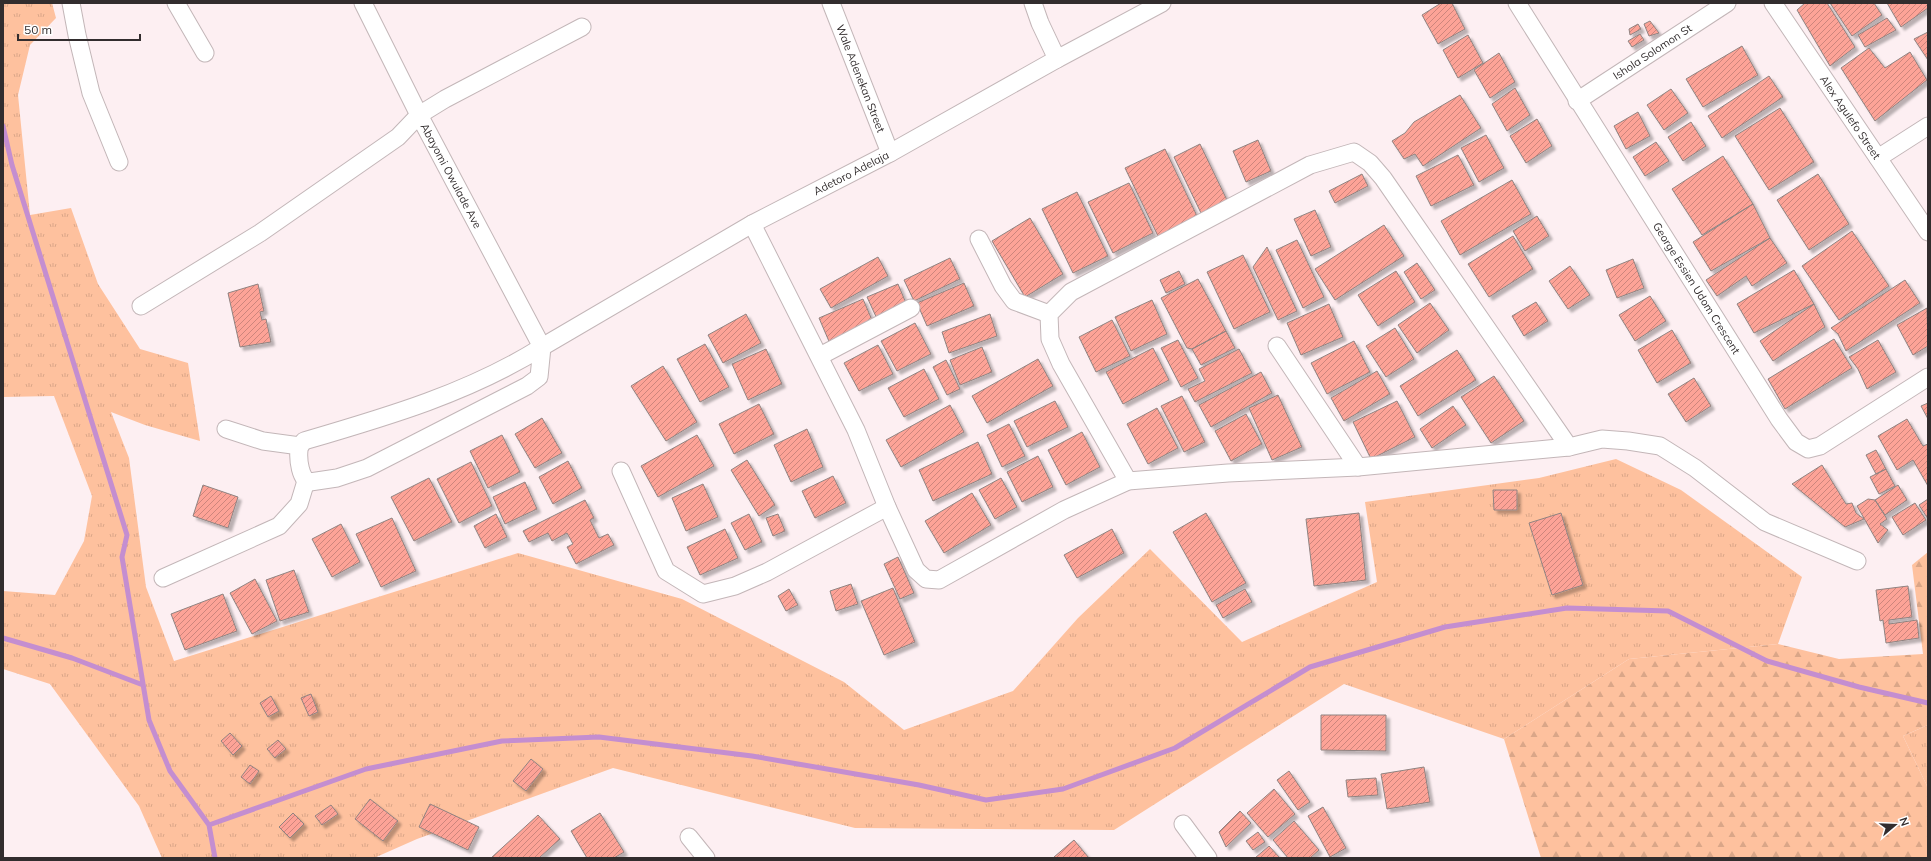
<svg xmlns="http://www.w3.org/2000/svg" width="1931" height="861" font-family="Mulish,sans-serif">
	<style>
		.grass { fill: url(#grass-tufts) }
		.forest { fill: url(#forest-firs) }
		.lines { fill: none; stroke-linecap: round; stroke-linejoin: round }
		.stream { stroke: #c48ed0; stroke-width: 5 }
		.building { fill: url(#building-hatch); stroke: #8f8381; filter: url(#shadow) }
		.minor-casing { stroke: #c3b6b8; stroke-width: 19 }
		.minor { stroke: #fff; stroke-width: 17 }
		.labels { text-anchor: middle; stroke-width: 3; stroke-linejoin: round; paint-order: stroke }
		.street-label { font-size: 11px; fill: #322d2e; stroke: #fff }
	</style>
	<defs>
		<pattern id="grass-tufts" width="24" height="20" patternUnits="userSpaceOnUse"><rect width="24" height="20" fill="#fec19e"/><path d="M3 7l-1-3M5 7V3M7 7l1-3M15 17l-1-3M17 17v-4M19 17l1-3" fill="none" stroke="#daa688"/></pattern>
		<pattern id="forest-firs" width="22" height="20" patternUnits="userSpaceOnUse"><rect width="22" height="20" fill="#fec19e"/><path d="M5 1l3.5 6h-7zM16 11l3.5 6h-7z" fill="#daa688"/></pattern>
		<pattern id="building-hatch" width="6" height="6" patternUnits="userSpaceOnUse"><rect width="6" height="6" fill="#fda397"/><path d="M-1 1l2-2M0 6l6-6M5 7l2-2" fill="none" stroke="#cd857c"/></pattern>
		<filter id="shadow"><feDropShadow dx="3.5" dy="3.5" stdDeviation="1" flood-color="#0004"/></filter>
	</defs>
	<rect width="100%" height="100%" fill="#fdeff2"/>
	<!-- grass -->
	<path class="grass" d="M3 3H52L56 18 30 45 18 95 30 215 71 208 98 284 140 349 188 363 200 441 145 425 111 412 129 458 146 587 174 661 518 553 682 599 844 682 904 730 1013 691 1078 618 1150 549 1242 642 1377 582 1365 502 1539 478 1616 459 1681 490 1802 577 1778 644 1629 659 1504 739 1344 684 1114 830 855 828 613 768 417 839 374 858H162L139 806 50 684 3 669V591L55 595 84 541 92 496 54 396 3 397Z
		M1928 725V788L1903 736Z"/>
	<!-- forest -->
	<path class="forest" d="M1928 552V725L1903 736 1928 788V858H1541L1504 739 1629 659 1778 644 1839 659 1923 654 1912 565Z"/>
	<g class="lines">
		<!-- stream -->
		<path class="stream" d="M3 126 12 165 127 535 122 557 149 720 170 771 209 825
			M3 638 72 658 143 685
			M215 858 209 825 366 769 502 741 599 737 752 756 919 785 986 800 1063 789 1175 748 1310 667 1445 627 1567 608 1668 611 1767 661 1859 687 1928 703"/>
	</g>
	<!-- building -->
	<path class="building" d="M1441 3H1452L1465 29 1438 44 1422 15Z
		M1805 3H1827L1855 47 1830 66 1797 10Z
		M1830 3H1874L1882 15 1852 36Z
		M1887 3H1928V8L1901 27Z
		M1887 18 1896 30 1865 47 1858 35Z
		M1650 21 1659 33 1649 36 1644 24Z
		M1638 24 1641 29 1630 35 1629 29Z
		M1928 32V60L1914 39Z
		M1640 34 1644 40 1632 47 1628 41Z
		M1468 35 1483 63 1458 78 1443 50Z
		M1742 46 1758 75 1703 107 1686 79Z
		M1869 48 1885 68 1910 52 1927 80 1875 121 1841 68Z
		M1499 53 1515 82 1490 98 1474 70Z
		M1769 76 1783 97 1722 138 1708 116Z
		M1515 88 1530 115 1507 131 1492 104Z
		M1671 89 1688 113 1664 130 1647 105Z
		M1460 95 1481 128 1423 166 1415 154 1404 159 1392 141 1405 133 1414 122Z
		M1780 108 1814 162 1769 190 1735 136Z
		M1638 112 1650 136 1626 149 1614 126Z
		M1537 119 1552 146 1526 163 1510 136Z
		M1691 122 1706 146 1683 161 1668 137Z
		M1486 135 1504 168 1479 182 1461 148Z
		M1258 140 1271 171 1246 182 1233 151Z
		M1656 142 1669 161 1645 176 1633 157Z
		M1200 144 1227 200 1201 213 1174 157Z
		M1165 149 1197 216 1158 236 1125 168Z
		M1458 155 1474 185 1431 206 1416 176Z
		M1723 156 1753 204 1702 235 1672 189Z
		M1362 174 1368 186 1335 203 1329 191Z
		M1818 174 1849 224 1809 250 1777 200Z
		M1512 180 1531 214 1460 255 1441 221Z
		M1129 183 1153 233 1113 253 1088 202Z
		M1077 192 1108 256 1073 273 1042 209Z
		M1753 204 1770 238 1711 271 1693 242Z
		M1315 210 1331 247 1311 256 1294 219Z
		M1537 216 1549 236 1525 251 1513 231Z
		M1030 218 1063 274 1025 297 992 241Z
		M1384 225 1404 256 1335 300 1315 269Z
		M1852 231 1889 286 1839 320 1802 266Z
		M1513 236 1533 269 1489 297 1468 264Z
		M1770 238 1787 263 1752 286 1746 276 1717 296 1706 280Z
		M1297 240 1324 297 1303 308 1276 250Z
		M1267 247 1297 311 1278 320 1253 267Z
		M1243 255 1270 312 1234 329 1207 272Z
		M878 257 888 276 831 308 820 289Z
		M950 258 960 279 914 301 904 280Z
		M1633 259 1644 288 1617 298 1606 270Z
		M1417 263 1435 290 1421 299 1404 272Z
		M1570 266 1590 295 1568 309 1549 281Z
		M1794 270 1814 304 1754 333 1737 304Z
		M1179 271 1185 284 1166 293 1160 280Z
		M1396 271 1415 302 1378 326 1358 295Z
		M1198 279 1226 331 1192 349 1187 348 1161 298Z
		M1905 280 1920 303 1846 351 1838 334 1831 328Z
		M964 283 974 306 927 326 917 303Z
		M258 284 264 311 260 312 262 320 266 319 271 342 240 347 228 293Z
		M898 284 908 308 878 321 867 297Z
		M1650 296 1666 321 1635 341 1619 315Z
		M863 299 875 327 831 346 819 318Z
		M1152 300 1167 334 1131 351 1115 317Z
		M1536 302 1548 321 1524 336 1512 316Z
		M1430 303 1449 330 1417 353 1398 325Z
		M1329 304 1343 337 1301 355 1287 323Z
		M1814 304 1825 327 1773 361 1760 341Z
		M1927 308 1928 346 1913 355 1897 325Z
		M746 314 761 343 723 363 708 335Z
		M990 314 997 336 949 353 942 332Z
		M1112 320 1130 356 1096 372 1079 337Z
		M915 323 931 354 897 371 881 341Z
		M1395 328 1414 359 1386 377 1366 346Z
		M1672 330 1691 363 1657 383 1638 350Z
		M1226 331 1235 348 1201 365 1192 349Z
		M1834 339 1852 368 1785 409 1768 379Z
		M1178 340 1198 378 1181 387 1161 348Z
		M1878 340 1896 372 1867 389 1858 369 1849 357Z
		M1354 341 1370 372 1327 394 1311 363Z
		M705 344 729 387 700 402 677 359Z
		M878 345 893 374 859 391 844 363Z
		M982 347 992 372 960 385 950 360Z
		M1153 348 1169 380 1123 404 1106 372Z
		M766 349 782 384 748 400 732 364Z
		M1239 349 1252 373 1195 402 1188 389 1205 381 1199 369Z
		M1457 350 1476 380 1418 416 1400 386Z
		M1038 359 1053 386 987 423 972 396Z
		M946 360 960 389 947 395 933 367Z
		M663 366 697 422 666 441 631 386Z
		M924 369 939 399 904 417 888 388Z
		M1377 371 1390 394 1344 421 1331 398Z
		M1261 372 1272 393 1211 427 1199 405Z
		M1494 376 1524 421 1491 443 1461 397Z
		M1694 378 1711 406 1686 422 1668 394Z
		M1278 395 1302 447 1272 460 1249 408Z
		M1182 396 1205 442 1184 452 1161 406Z
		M1055 401 1068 427 1027 447 1014 421Z
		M1397 401 1415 437 1371 459 1353 422Z
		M1928 403V419L1921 406Z
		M759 404 774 434 734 454 719 424Z
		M950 405 964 432 901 467 886 440Z
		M1453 406 1466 425 1432 448 1420 429Z
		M1157 408 1178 448 1148 464 1127 424Z
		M1246 414 1262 444 1231 461 1215 431Z
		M542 418 562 453 535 468 515 434Z
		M1907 419 1923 446 1928 444V486L1913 460 1897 470 1878 436Z
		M1009 424 1025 456 1002 467 987 435Z
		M807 429 823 467 791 482 774 445Z
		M1082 432 1100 467 1066 485 1048 450Z
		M502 435 520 472 488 488 470 451Z
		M697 435 714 466 658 497 641 466Z
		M978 442 992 474 933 501 919 470Z
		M1876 450 1886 469 1876 474 1866 455Z
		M1038 456 1053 487 1022 502 1007 472Z
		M747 460 775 505 759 516 731 470Z
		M568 461 582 488 553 504 539 477Z
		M471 462 492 506 459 523 437 479Z
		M1822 465 1846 504 1852 503 1856 513 1864 519 1845 527 1792 484Z
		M1886 469 1895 486 1879 494 1870 477Z
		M833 476 846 503 815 518 802 491Z
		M429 478 452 522 414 541 391 497Z
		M1001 478 1017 507 995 519 979 490Z
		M525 482 537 509 505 524 493 497Z
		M703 484 718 517 686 531 672 498Z
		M203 485 238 497 228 528 193 516Z
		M1898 485 1907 500 1885 515 1875 500Z
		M1493 490H1517V510H1494Z
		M972 493 991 525 944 553 925 521Z
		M1868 499 1875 500 1887 519 1880 524 1888 530 1878 543 1857 506Z
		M1928 499V519L1919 505Z
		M585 500 594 518 590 520 599 538 608 534 614 545 576 564 567 547 573 544 567 533 552 541 548 533 529 542 523 531Z
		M1915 503 1926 520 1903 535 1892 517Z
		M1206 513 1246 583 1212 602 1173 532Z
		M1359 513 1366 580 1314 586 1306 519Z
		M1561 513 1583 585 1552 595 1529 523Z
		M496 514 507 537 485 548 474 526Z
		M749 514 762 542 745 550 731 523Z
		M778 514 785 531 773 536 766 518Z
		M392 518 416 571 381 587 356 534Z
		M341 524 360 562 332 577 312 539Z
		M725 529 738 558 700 575 687 547Z
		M1112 529 1124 553 1077 578 1064 555Z
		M898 557 914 593 900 599 884 564Z
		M294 570 309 612 280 621 266 580Z
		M255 579 277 621 252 634 230 593Z
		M851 584 858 604 836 611 830 591Z
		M1908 586 1912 617 1889 620V624L1917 620 1919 638 1886 643 1883 620 1880 621 1876 590Z
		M893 588 915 642 884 655 861 601Z
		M789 589 798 605 786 611 778 596Z
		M1245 589 1252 602 1223 618 1216 605Z
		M223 594 237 631 185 650 171 614Z
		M311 694 318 712 309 716 301 698Z
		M271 696 279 711 268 717 260 703Z
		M1321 715H1386V751L1321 750Z
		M230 733 242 746 233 755 221 741Z
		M278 740 286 749 275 758 267 749Z
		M531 759 543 769 526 791 513 781Z
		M250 765 259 771 250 784 241 777Z
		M1424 767 1430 802 1387 809 1381 774Z
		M1289 771 1310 802 1298 810 1277 780Z
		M1376 778 1378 795 1348 797 1346 780Z
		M1274 789 1295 814 1268 837 1247 813Z
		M370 799 398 821 383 841 355 819Z
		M430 804 479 827 468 850 419 827Z
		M331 805 338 814 322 825 315 816Z
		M1323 807 1346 848 1330 857 1308 816Z
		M1240 811 1251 823 1226 847 1219 832Z
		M293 813 304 824 290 838 279 827Z
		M600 813 624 852 614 858H587L571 831Z
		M538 815 560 839 539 858H491Z
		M1294 821 1319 850 1310 858H1288L1273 840Z
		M1258 832 1265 842 1253 850 1246 841Z
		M1074 840 1089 858H1055L1054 857Z
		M1269 846 1280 858H1255Z"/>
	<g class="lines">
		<!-- minor casing -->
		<g class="minor-casing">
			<g id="minor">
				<path d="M71 3 77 35 91 93 119 162"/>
				<path d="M176 3 205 53"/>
				<path id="s1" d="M363 3 419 115 542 347"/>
				<path id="s2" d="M831 3 890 153"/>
				<path d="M1033 3 1040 23 1057 59"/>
				<path id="s3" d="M1517 3 1779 419 1796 442 1808 449 1820 446 1928 377"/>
				<path id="s4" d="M1773 3 1928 232"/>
				<path id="s5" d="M1577 101 1727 3"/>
				<path d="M1878 158 1928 126"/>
				<path d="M752 224 856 430 887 507 916 570 926 579 939 580 1064 510 1128 481 1228 473 1358 467 1569 447"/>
				<path d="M979 239 1003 286 1014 301 1049 314"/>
				<path d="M141 306 260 233 398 137 419 115 445 99 582 27"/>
				<path d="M1277 346 1358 467"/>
				<path id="s6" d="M542 347 539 377 527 386 367 468 337 478 310 482C300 480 298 459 299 450 299 446 302 444 304 441 386 417 469 393 542 347L752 224 890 153 1057 59 1162 3"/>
				<path d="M820 356 911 308"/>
				<path d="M226 429 263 441 300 446"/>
				<path d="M621 471 666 571 703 594 735 586 767 572 887 507"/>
				<path d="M1128 481 1061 364 1050 339 1049 314 1071 292 1310 165 1354 152 1370 163 1383 178 1569 447 1602 439 1628 441 1660 446 1695 468 1765 522 1857 561"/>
				<path d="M163 578 279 526 299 504 306 481"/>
				<path d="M1183 824 1208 858"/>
				<path d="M689 837 706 858"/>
			</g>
		</g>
		<!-- minor -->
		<use href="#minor" class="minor"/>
	</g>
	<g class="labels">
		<!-- street labels -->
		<g class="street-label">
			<text dy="4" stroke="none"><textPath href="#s5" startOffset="90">Ishola Solomon St</textPath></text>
			<text dy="4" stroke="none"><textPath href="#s2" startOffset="81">Wale Adenekan Street</textPath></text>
			<text dy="4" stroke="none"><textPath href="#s4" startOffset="138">Alex Agulefo Street</textPath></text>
			<text dy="4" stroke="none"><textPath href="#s6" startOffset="942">Adetoro Adelaja</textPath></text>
			<text dy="4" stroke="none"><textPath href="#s1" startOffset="194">Abayomi Owulade Ave</textPath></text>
			<text dy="4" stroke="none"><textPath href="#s3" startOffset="337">George Essien Udom Crescent</textPath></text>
		</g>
	</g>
	<!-- border -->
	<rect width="1931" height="861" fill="none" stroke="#322d2e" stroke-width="8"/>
	<!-- north arrow -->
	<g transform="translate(1895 825) rotate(71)" stroke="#ffffff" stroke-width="3" paint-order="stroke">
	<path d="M0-3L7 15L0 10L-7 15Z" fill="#322d2e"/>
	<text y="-6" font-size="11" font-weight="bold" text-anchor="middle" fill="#322d2e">N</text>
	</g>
	<!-- scale -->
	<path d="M18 34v6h122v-6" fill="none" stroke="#322d2e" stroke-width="2"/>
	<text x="24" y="34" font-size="12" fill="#322d2e" stroke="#ffffff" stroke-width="3" paint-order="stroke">50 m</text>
</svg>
